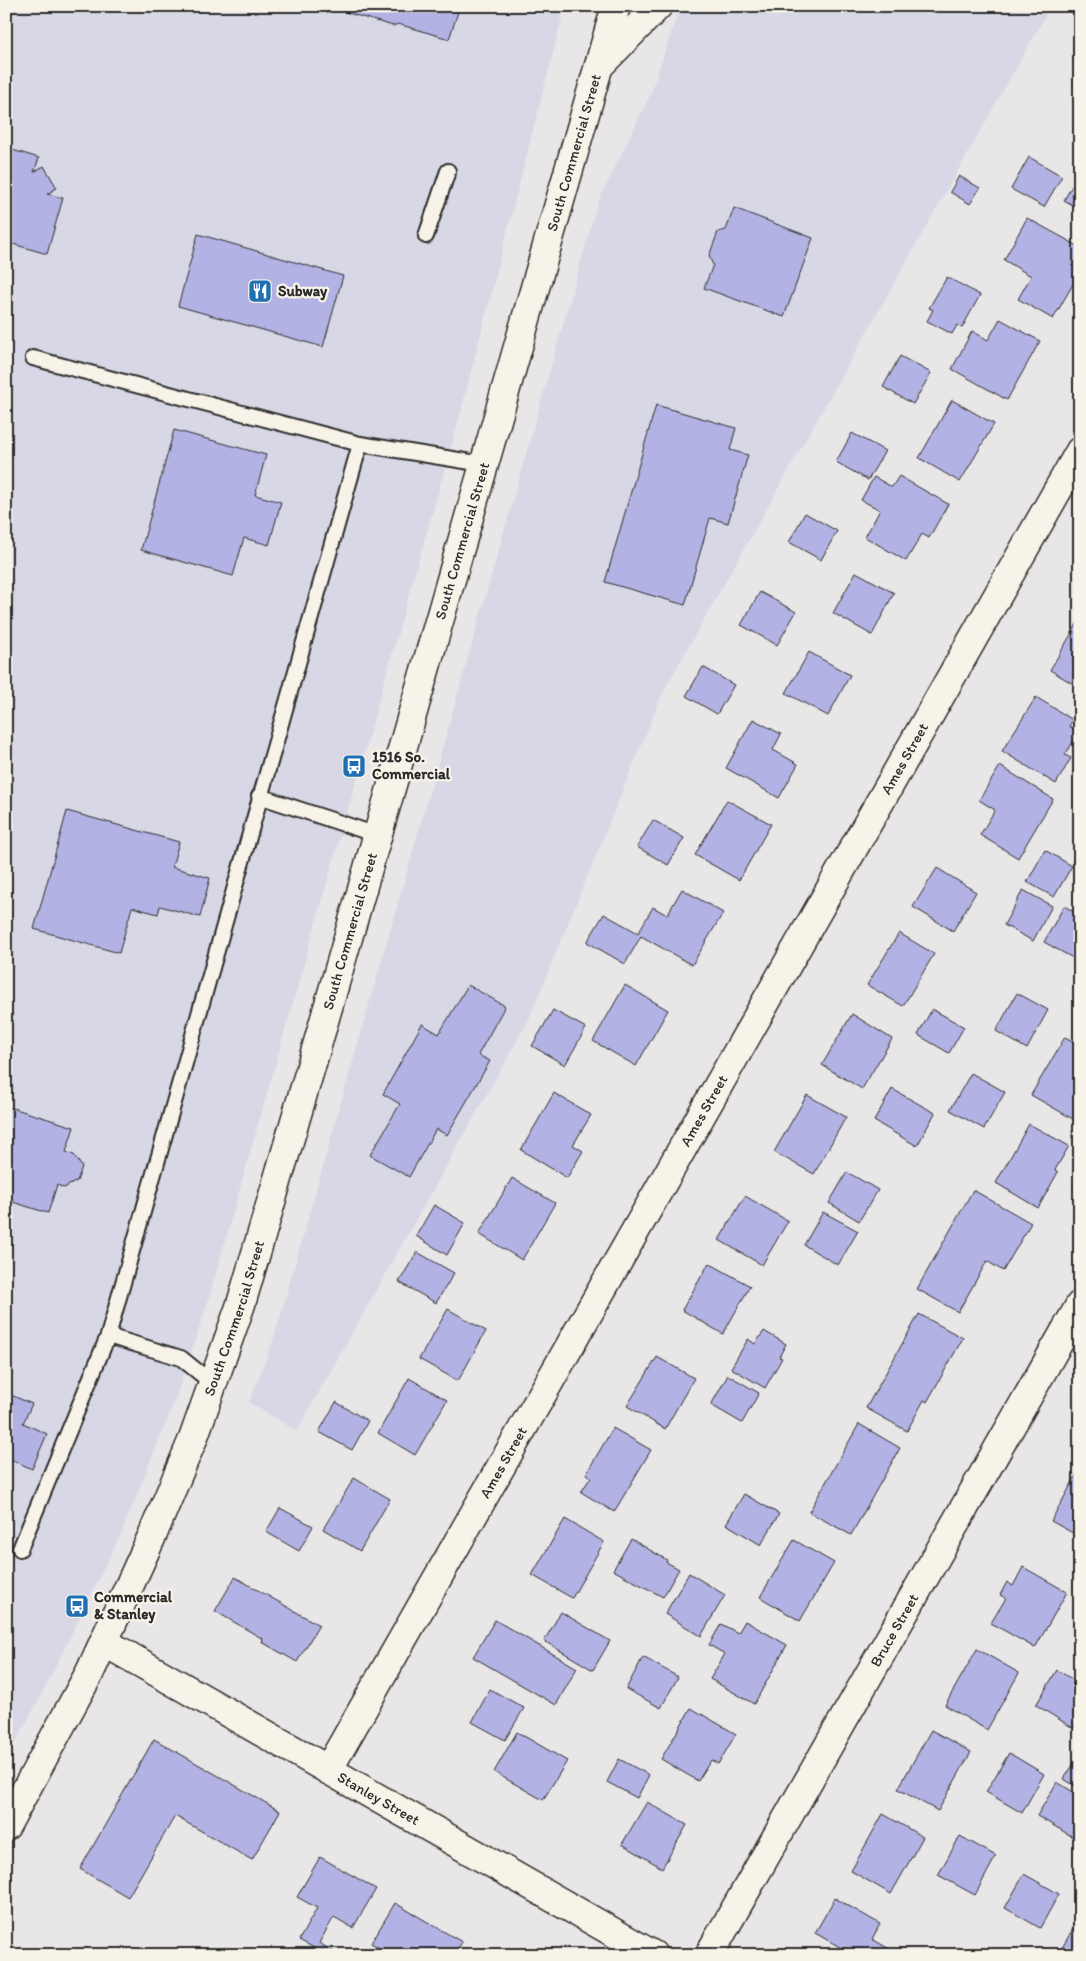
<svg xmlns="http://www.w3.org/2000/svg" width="1086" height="1961" font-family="Itim,sans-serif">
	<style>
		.built { fill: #d8d7e6 }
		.building { fill: #b2b3e4; stroke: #2b2b2b }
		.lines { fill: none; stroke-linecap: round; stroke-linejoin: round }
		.service-casing { stroke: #2b2b2b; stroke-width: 18 }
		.minor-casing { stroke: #2b2b2b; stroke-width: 31 }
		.secondary-casing { stroke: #2b2b2b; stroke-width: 31 }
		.service { stroke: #f7f3e8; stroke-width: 14 }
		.minor { stroke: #f7f3e8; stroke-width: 28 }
		.secondary { stroke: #f7f3e8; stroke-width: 28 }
		.labels { text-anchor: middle; stroke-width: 4.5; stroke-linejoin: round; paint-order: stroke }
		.street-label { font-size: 15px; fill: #2b2b2b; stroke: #f7f3e8 }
		.poi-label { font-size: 15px; font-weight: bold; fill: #2b2b2b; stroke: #f7f3e8; text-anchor: start }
	</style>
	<rect width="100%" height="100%" fill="#e9e6e7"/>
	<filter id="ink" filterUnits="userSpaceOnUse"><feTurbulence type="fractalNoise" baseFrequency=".02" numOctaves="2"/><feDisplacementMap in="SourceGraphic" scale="10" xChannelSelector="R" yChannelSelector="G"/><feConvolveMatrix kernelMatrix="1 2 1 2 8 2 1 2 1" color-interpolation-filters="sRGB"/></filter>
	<g filter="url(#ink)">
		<!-- built -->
		<path class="built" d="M6 6H565L459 419 206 1308 175 1400 121 1534 39 1700 6 1759Z
			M680 6H1051L663 692 528 1021 297 1431 249 1403 273 1341 598 202 651 93Z"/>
		<!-- building -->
		<path class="building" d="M324 6H460L449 39 398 24 393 26Z
			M6 148 39 158 34 172 44 166 57 188 47 194 63 198 47 254 6 242Z
			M1029 157 1062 176 1044 207 1011 189Z
			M1080 172V209L1064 200Z
			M959 176 980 188 970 204 950 192Z
			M734 208 813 238 784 317 704 288 713 265 709 256 718 232 726 230Z
			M1027 218 1080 247V272L1053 319 1018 299 1031 276 1004 260Z
			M198 234 343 276 323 347 178 306Z
			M947 277 980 295 962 328 957 325 952 334 927 321 933 310 929 308Z
			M1000 319 1040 341 1007 400 952 369 972 331 988 340Z
			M900 356 931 373 913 404 883 387Z
			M952 400 994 424 960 482 919 458Z
			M656 405 736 428 730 450 748 455 728 523 710 518 685 605 605 582Z
			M174 430 266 455 255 495 281 502 269 545 244 538 233 576 141 550Z
			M852 433 885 451 868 480 836 462Z
			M899 476 948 504 929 538 922 534 906 561 865 537 880 510 861 500 874 477 892 487Z
			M805 513 837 531 821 560 789 542Z
			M856 572 894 593 872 635 833 613Z
			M760 592 796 612 777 645 741 625Z
			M1080 619V688L1050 670Z
			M809 652 850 675 828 716 786 693Z
			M703 667 734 685 717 714 686 696Z
			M1036 697 1073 720 1069 726 1079 732 1065 755 1071 758 1056 784 1002 751Z
			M753 719 781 734 773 750 798 764 779 798 726 768Z
			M1000 766 1053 799 1018 858 980 835 995 810 979 800Z
			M727 800 771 824 739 880 695 855Z
			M67 811 179 842 172 867 210 878 200 917 160 906 158 914 132 907 119 953 34 929Z
			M653 820 684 838 668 865 637 847Z
			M1045 850 1072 866 1054 897 1027 882Z
			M937 868 976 892 953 931 913 907Z
			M682 889 723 913 692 965 641 936 625 964 587 942 604 914 638 933 653 907 667 915Z
			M1023 890 1052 906 1033 941 1004 925Z
			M1064 906 1080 915V962L1044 942Z
			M899 933 934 954 903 1006 867 985Z
			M468 985 505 1006 478 1055 490 1061 447 1135 436 1129 409 1177 370 1155 400 1104 383 1094 422 1024 439 1034Z
			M625 985 668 1010 636 1066 593 1041Z
			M1017 993 1048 1010 1027 1049 996 1031Z
			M932 1009 964 1027 949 1053 918 1035Z
			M553 1010 586 1028 565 1065 532 1046Z
			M852 1014 892 1039 862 1089 822 1065Z
			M1065 1037 1080 1045V1108L1073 1119 1031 1095Z
			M971 1073 1005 1092 984 1129 950 1110Z
			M892 1089 935 1113 917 1146 874 1121Z
			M554 1093 591 1115 573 1145 583 1151 567 1178 521 1150Z
			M807 1095 846 1117 814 1174 774 1152Z
			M6 1106 74 1127 66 1152 74 1155 82 1167 77 1181 64 1188 57 1185 48 1213 6 1200Z
			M1029 1124 1069 1146 1055 1170 1058 1172 1038 1208 996 1183Z
			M847 1172 878 1190 859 1221 829 1203Z
			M512 1178 555 1203 522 1260 479 1234Z
			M973 1190 1031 1223 1003 1271 987 1261 958 1312 917 1289Z
			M745 1196 788 1221 762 1265 719 1240Z
			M434 1205 465 1223 447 1255 416 1236Z
			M823 1212 858 1231 838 1265 804 1245Z
			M417 1252 454 1273 436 1303 399 1282Z
			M709 1263 750 1286 723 1334 682 1310Z
			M448 1309 486 1331 458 1381 419 1359Z
			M919 1314 963 1338 927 1402 924 1400 907 1431 866 1408Z
			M764 1331 786 1344 779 1357 782 1358 765 1388 731 1368 748 1339 755 1344Z
			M657 1357 694 1378 665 1429 627 1406Z
			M728 1375 759 1393 742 1423 711 1405Z
			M409 1378 447 1400 415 1455 378 1433Z
			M6 1393 32 1404 23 1423 47 1434 32 1469 6 1457Z
			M336 1402 368 1421 352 1450 319 1432Z
			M859 1424 900 1448 851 1535 809 1512Z
			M613 1428 651 1450 614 1512 581 1492 591 1477 586 1474Z
			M1077 1474 1080 1476V1537L1051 1521Z
			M354 1478 390 1499 360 1551 323 1529Z
			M744 1494 779 1514 761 1545 726 1524Z
			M280 1508 313 1526 299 1551 266 1532Z
			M565 1519 604 1542 572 1598 532 1575Z
			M631 1539 667 1560 666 1562 679 1569 663 1597 613 1570Z
			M794 1540 834 1563 800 1621 760 1597Z
			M1023 1567 1067 1592 1035 1648 991 1623 1006 1598 1000 1595 1007 1582 1013 1586Z
			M689 1573 725 1595 701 1636 665 1614Z
			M235 1577 319 1625 297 1662 262 1642 263 1639 215 1611Z
			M561 1612 610 1641 593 1670 544 1641Z
			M495 1620 577 1668 556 1705 473 1657Z
			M745 1621 787 1645 754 1704 710 1679 725 1654 709 1645 721 1624 738 1633Z
			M977 1649 1019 1673 987 1730 945 1705Z
			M643 1657 678 1677 661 1708 626 1689Z
			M1057 1670 1080 1684V1717L1073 1728 1036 1705Z
			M490 1689 524 1708 505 1740 472 1722Z
			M691 1708 736 1734 718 1764 711 1760 698 1781 661 1759Z
			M931 1730 971 1752 938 1811 898 1789Z
			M517 1732 567 1761 543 1800 494 1772Z
			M154 1739 280 1811 252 1860 175 1816 128 1897 80 1869Z
			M1009 1753 1044 1774 1022 1813 986 1792Z
			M1080 1754V1789L1064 1779Z
			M619 1759 649 1775 637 1798 607 1782Z
			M1057 1782 1080 1796V1841L1037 1816Z
			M647 1802 687 1825 662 1868 622 1844Z
			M883 1814 923 1837 891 1894 851 1871Z
			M960 1836 996 1856 975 1895 938 1875Z
			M320 1857 376 1889 353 1928 334 1917 319 1943 340 1955H312L316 1949 299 1940 317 1908 297 1897Z
			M1024 1874 1059 1894 1040 1928 1005 1908Z
			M835 1898 880 1924 872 1939 900 1955H854L815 1933Z
			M395 1903 462 1942 454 1955H390L371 1943Z
			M1075 1925 1080 1928V1955H1058Z"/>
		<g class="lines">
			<!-- service casing -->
			<g class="service-casing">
				<path id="service" d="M426 236 448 171
					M33 358 360 444 108 1336
					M360 444 483 464
					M259 796 377 835
					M20 1549 108 1336 181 1358 212 1383"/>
			</g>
			<!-- minor casing -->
			<g class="minor-casing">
				<g id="minor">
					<path id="s1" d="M104 1642 653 1955"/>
					<path id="s2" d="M328 1770 1080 451"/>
					<path id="s3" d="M709 1955 1080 1305"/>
				</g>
			</g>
			<!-- secondary casing -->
			<g class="secondary-casing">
				<g id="secondary">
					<path d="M601 64 658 6"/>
					<path id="s4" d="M6 1826 90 1672 152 1536 193 1439 241 1304 310 1070 616 6"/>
				</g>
			</g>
			<!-- service -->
			<use href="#service" class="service"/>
			<!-- minor -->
			<use href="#minor" class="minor"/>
			<!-- secondary -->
			<use href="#secondary" class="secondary"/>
		</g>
	</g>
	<!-- icons -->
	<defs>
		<g id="restaurant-square" transform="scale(1.25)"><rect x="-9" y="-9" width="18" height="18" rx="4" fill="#1f6fb2" stroke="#f7f3e8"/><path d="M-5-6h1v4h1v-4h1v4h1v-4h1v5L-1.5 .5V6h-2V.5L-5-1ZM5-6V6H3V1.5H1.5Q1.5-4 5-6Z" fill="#fff"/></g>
		<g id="bus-square" transform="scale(1.25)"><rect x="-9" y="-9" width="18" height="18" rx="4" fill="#1f6fb2" stroke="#f7f3e8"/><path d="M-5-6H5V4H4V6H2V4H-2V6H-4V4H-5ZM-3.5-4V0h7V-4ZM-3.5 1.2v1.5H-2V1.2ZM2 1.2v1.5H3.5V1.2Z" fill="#fff"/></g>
	</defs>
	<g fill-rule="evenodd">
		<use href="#restaurant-square" x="260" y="291"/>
		<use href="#bus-square" x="354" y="766"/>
		<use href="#bus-square" x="77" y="1606"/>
	</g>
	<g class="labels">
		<!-- street labels -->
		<g class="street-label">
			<text dy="5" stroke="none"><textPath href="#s4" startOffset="1772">South Commercial Street</textPath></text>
			<text dy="5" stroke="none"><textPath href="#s4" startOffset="1368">South Commercial Street</textPath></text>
			<text dy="5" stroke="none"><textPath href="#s2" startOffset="1164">Ames Street</textPath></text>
			<text dy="5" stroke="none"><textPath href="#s4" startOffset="962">South Commercial Street</textPath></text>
			<text dy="5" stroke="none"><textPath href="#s2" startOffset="759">Ames Street</textPath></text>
			<text dy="5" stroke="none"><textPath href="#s4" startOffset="558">South Commercial Street</textPath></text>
			<text dy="5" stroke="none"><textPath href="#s2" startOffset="354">Ames Street</textPath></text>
			<text dy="5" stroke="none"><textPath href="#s3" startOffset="374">Bruce Street</textPath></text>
			<text dy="5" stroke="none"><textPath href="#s1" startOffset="316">Stanley Street</textPath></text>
		</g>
		<!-- poi labels -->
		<g class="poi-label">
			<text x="278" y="296">Subway</text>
			<text x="372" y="762">1516 So.<tspan x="372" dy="17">Commercial</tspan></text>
			<text x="94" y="1602">Commercial<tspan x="94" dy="17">&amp; Stanley</tspan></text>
		</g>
	</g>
	<!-- margin -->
	<rect width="1086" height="1961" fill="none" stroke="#f7f3e8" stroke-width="25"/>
	<rect x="12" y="12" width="1061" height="1936" fill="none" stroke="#2b2b2b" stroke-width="2" filter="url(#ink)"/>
</svg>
